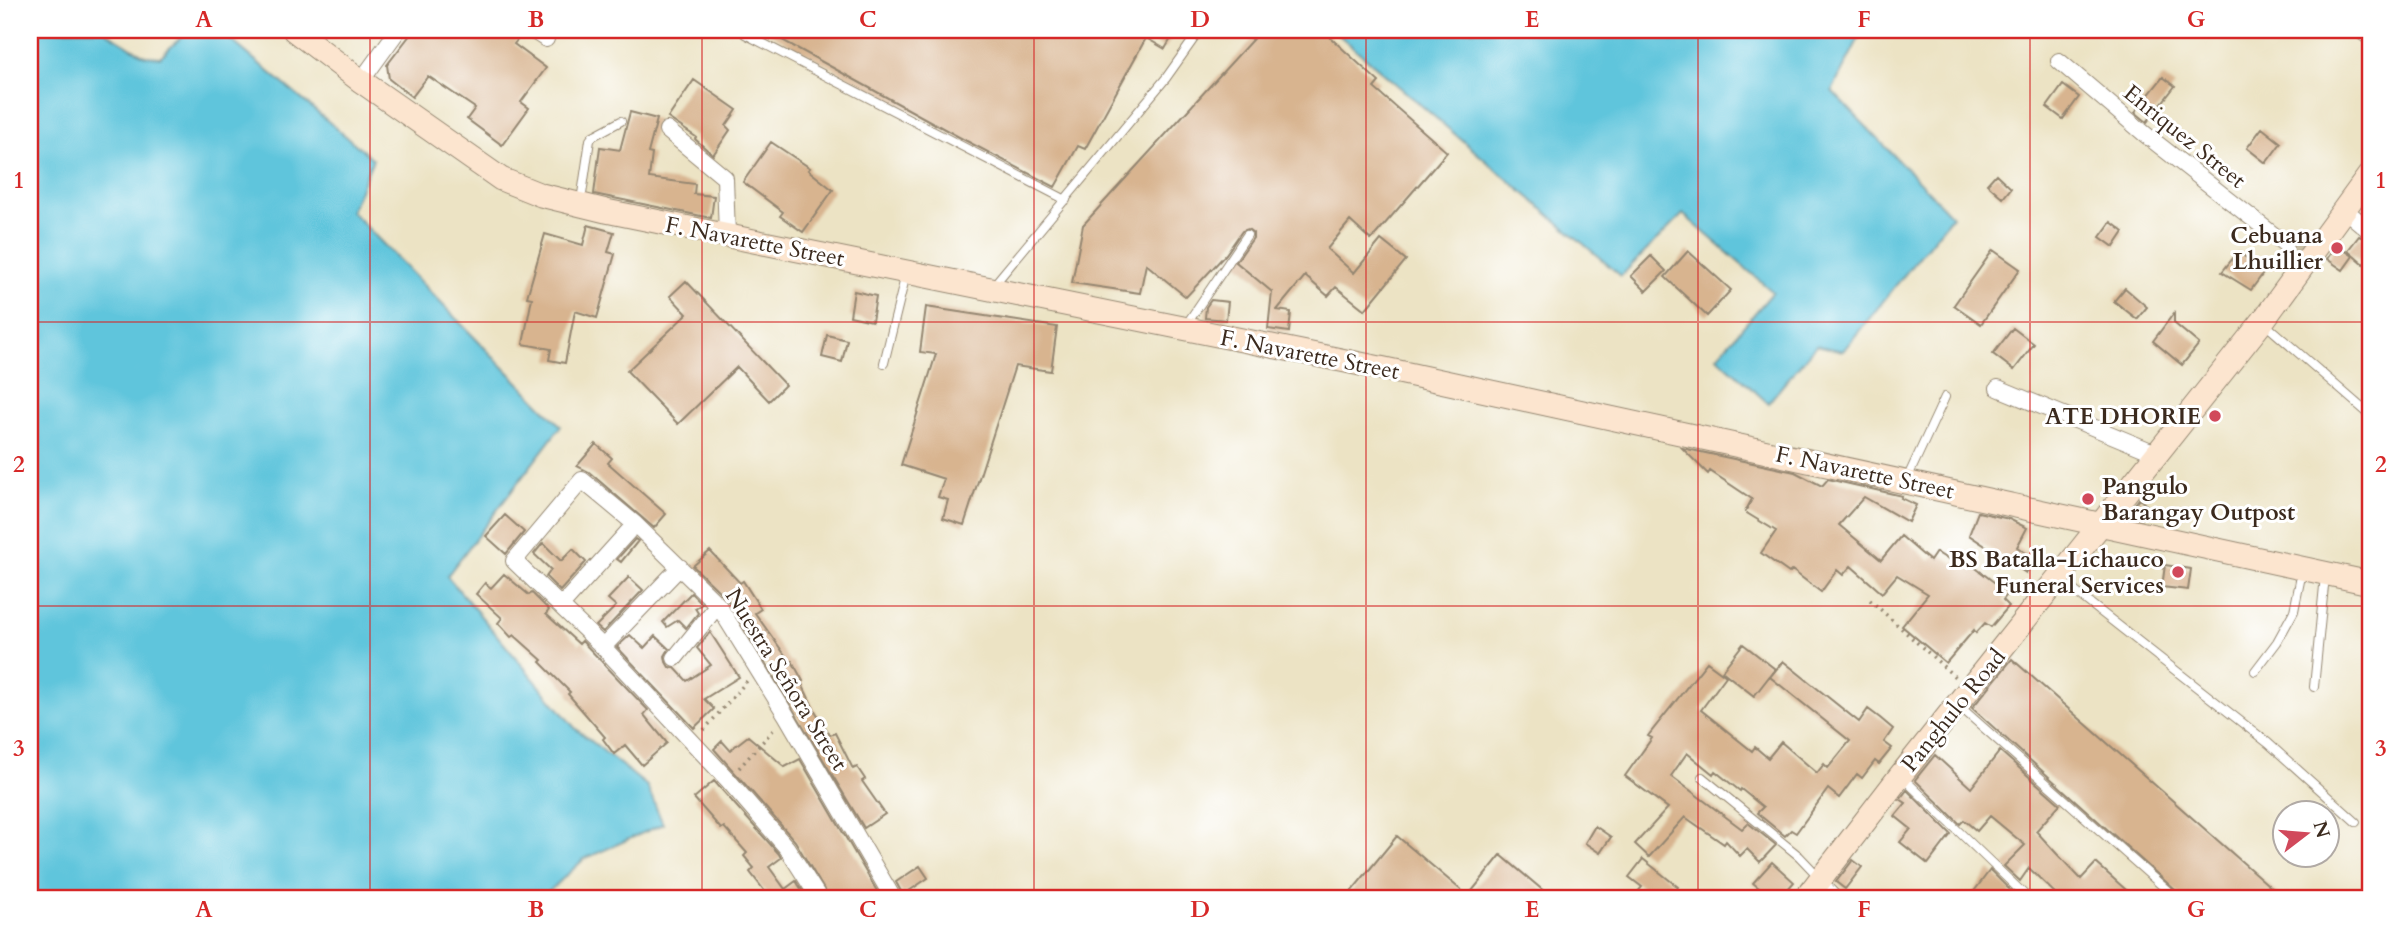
<svg xmlns="http://www.w3.org/2000/svg" width="2400" height="928" font-family="Cardo,serif">
	<style>
		.water { fill: #5fc5dc; stroke: #4d787d; stroke-width: 2 }
		.building { fill: #d8b48f }
		.lines { fill: none; stroke-linecap: round; stroke-linejoin: round }
		.minor-tunnel { stroke: #c9bea3; stroke-width: 16; stroke-dasharray: 16 8; stroke-linecap: butt }
		.service-casing { stroke: #948671; stroke-width: 10 }
		.minor-casing { stroke: #948671; stroke-width: 18 }
		.secondary-casing { stroke: #948671; stroke-width: 25 }
		.path { stroke: #948671; stroke-width: 3.5; stroke-dasharray: 2 5; stroke-linecap: butt }
		.service { stroke: #fff; stroke-width: 8 }
		.minor { stroke: #fff; stroke-width: 16 }
		.secondary { stroke: #fce5cf; stroke-width: 23 }
		.grid { fill: none; stroke: #d62828; stroke-width: 2; stroke-opacity: 0.55 }
		.poi-dot { fill: #d1495b; stroke: #fff; stroke-width: 2.5 }
		.labels { text-anchor: middle; stroke-width: 6; stroke-linejoin: round; paint-order: stroke }
		.street-label { font-size: 23px; fill: #3b2a1e; stroke: #fff }
		.poi-label { font-size: 23px; font-weight: bold; fill: #3b2a1e; stroke: #fff; text-anchor: end }
		.neatline { fill: none; stroke: #d62828; stroke-width: 2.5 }
		.grid-label { font-size: 23px; text-anchor: middle; font-weight: bold; fill: #d62828 }
	</style>
	<rect width="100%" height="100%" fill="#fff"/>
	<filter id="ink" filterUnits="userSpaceOnUse"><feTurbulence type="fractalNoise" baseFrequency=".0143" numOctaves="2"/><feDisplacementMap in="SourceGraphic" scale="14" xChannelSelector="R" yChannelSelector="G"/><feConvolveMatrix kernelMatrix="1 2 1 2 8 2 1 2 1" color-interpolation-filters="sRGB"/></filter>
	<filter id="wash" filterUnits="userSpaceOnUse"><feTurbulence type="fractalNoise" baseFrequency=".00686" numOctaves="4" result="noise"/><feDisplacementMap in="SourceGraphic" scale="28" xChannelSelector="R" yChannelSelector="G"/><feGaussianBlur stdDeviation="1.57" result="paint"/><feColorMatrix in="noise" values="0 0 0 0 0 0 0 0 0 0 0 0 0 0 0 0 0 1.4 0 .05"/><feComposite in="paint" operator="in"/></filter>
	<g filter="url(#wash)">
		<rect width="100%" height="100%" fill="#ece3c4"/>
		<!-- water -->
		<path class="water" d="M30 30H103L145 56 160 57 189 30H219L373 159 351 211 561 426 447 576 575 728 647 786 663 824 584 859 542 898H30Z
			M1333 30H1863L1832 91 1952 216 1843 351 1816 345 1768 403 1717 357 1773 292 1683 214 1621 276Z"/>
		<g id="blocks">
			<!-- building -->
			<path class="building" d="M414 30H522V34L514 44 546 68 521 102 529 108 502 145 467 119 475 108 428 76 412 97 389 79 387 65Z
				M764 30H1176L1165 49 1146 38 1085 149 1078 146 1055 187 959 137Z
				M1261 30H1322L1379 82 1374 88 1447 152 1371 240 1350 221 1327 249 1354 273 1381 240 1406 260 1365 310 1336 287 1328 296 1305 276 1277 310 1291 312 1289 332 1268 329 1272 292 1236 262 1253 238V233L1248 229 1242 231 1226 254 1186 297 1146 264 1140 293 1072 283 1083 225Z
				M2163 77 2175 86 2147 122 2135 112Z
				M694 80 737 110 726 126 730 130 713 155 695 139 696 137 668 118Z
				M2063 85 2079 97 2063 119 2047 107Z
				M630 112 657 119 648 153 652 154 649 178 695 184 694 194 714 196 711 218 594 194 600 147 620 150Z
				M2262 128 2281 143 2266 163 2247 148Z
				M771 142 810 168 808 170 833 190 803 232 780 216 783 212 743 182Z
				M1996 174 2011 188 2003 198 1987 184Z
				M2111 222 2124 232 2114 247 2100 237Z
				M588 225 614 232 608 252 615 254 597 318 575 311 565 363 549 360 551 349 523 344 532 298 527 297 545 234 583 245Z
				M2359 236 2370 241V269L2348 250Z
				M2336 245 2353 256 2343 270 2327 259Z
				M1993 250 2020 269 1981 324 1954 305Z
				M1688 251 1731 290 1707 316 1665 277Z
				M2238 252 2265 271 2251 290 2222 272Z
				M1651 256 1666 271 1646 291 1631 276Z
				M686 281 785 385 769 401 737 367 678 424 627 371 687 314 670 296Z
				M2125 288 2147 307 2137 319 2114 301Z
				M854 291 876 296 872 321 850 316Z
				M1211 300 1228 302 1226 320 1205 318 1206 307Z
				M926 307 1057 327 1051 371 1015 366 964 525 943 518 948 500 938 497 944 479 901 465 936 354 920 352Z
				M2174 313V323L2199 344 2182 365 2153 341Z
				M2013 328 2034 344 2014 370 1993 354Z
				M827 335 847 340 842 362 822 357Z
				M596 444 612 458 608 463 666 514 654 528 589 472 577 466Z
				M1682 448 1795 472 1822 486 1828 479 1902 496 1901 498 1916 505 1908 522 1864 497 1839 525 1881 560 1901 536 1930 561 1936 552 1955 564 1959 555 2008 593 2003 600 2009 606 1991 627 1985 623 1976 633 1974 630 1946 663 1902 626 1928 594 1897 575 1882 593 1851 566 1843 575 1837 570 1821 592 1792 570 1789 573 1761 553 1776 531 1745 512 1752 499 1710 471 1708 474Z
				M2139 499 2150 508 2142 519 2127 515Z
				M1978 512 2009 519 2027 528 2017 547 2035 559 2026 573 1969 535Z
				M505 515 524 532 506 554 486 536Z
				M635 539 638 541 621 562 617 559Z
				M543 543 561 561 573 549 586 562 560 591 546 577 551 570 534 554Z
				M710 551 740 583 743 581 761 609 755 613 790 662 792 661 803 681 801 682 814 709 830 735 835 733 853 769 857 767 865 779 862 781 885 814 864 828 727 599 693 566Z
				M2165 565 2191 569 2188 590 2162 587Z
				M504 574 529 595 532 593 549 610 546 614 579 644 582 641 648 710 644 715 667 743 642 765 625 745 614 754 603 739 605 737 568 694 570 692 540 662 542 660 514 635 511 637 498 623 502 618 476 594 485 583 491 588Z
				M629 577 643 590 603 632 596 626 616 606 608 599Z
				M691 593 702 604 695 608 698 613 686 628 678 620 667 627 663 622Z
				M710 632 739 677 704 699 714 709 694 728 617 647 630 635 644 648 655 636 669 649 665 656 666 662 669 667 675 668 687 681 711 665 697 648Z
				M1743 644 1775 669 1754 696 1722 671Z
				M2012 659 2283 898H2184L1972 708Z
				M1783 661 1859 722 1868 709 1880 718 1893 729 1884 742 1892 748 1879 764 1875 761 1862 778 1857 774 1839 798 1828 789 1796 833 1791 830 1785 836 1757 813 1763 807 1741 789 1740 791 1715 771 1713 774 1687 753 1671 776 1742 829 1748 823 1776 845 1760 862 1747 849 1740 856 1726 841 1724 844 1685 817 1649 857 1635 844 1668 808 1625 776 1652 738 1648 736 1707 662 1726 676 1701 710 1752 751 1755 747 1768 758 1781 742 1817 773 1824 764 1828 768 1850 741 1770 677Z
				M748 736 785 767 800 759 881 898H829L795 841 714 749 722 741 730 750Z
				M2000 751 2060 804 2036 831 2057 854 2081 879 2096 863 2135 898H2060L2029 868 2020 881 2004 866 2025 845 1990 816 1977 831 1964 820 1960 824 1915 780 1935 755 1971 788Z
				M714 781 779 854 781 858 769 867 785 889 796 881 807 898H770L750 872 754 868 744 856 747 853 724 827 721 829 694 798Z
				M1907 790 1951 834 1928 864 1900 842 1911 829 1895 816 1906 803 1900 799Z
				M1595 826 1611 837 1600 853 1585 843Z
				M1397 836 1468 896 1501 855 1552 898H1515L1506 891 1499 898H1346Z
				M1643 859 1678 887 1676 890 1687 898H1633L1642 887 1629 877Z
				M1853 860 1862 867 1845 889 1836 882Z
				M1772 862 1794 882 1780 898H1771L1753 883Z
				M920 866 928 878 903 895 896 882Z
				M1990 870 2012 892 2007 898H1969Z"/>
		</g>
	</g>
	<g filter="url(#ink)">
		<use href="#blocks" fill-opacity="0" stroke="#948671" stroke-width="2"/>
		<g class="lines">
			<!-- minor-tunnel -->
			<path class="minor-tunnel" d="M2285 244 2300 254"/>
			<!-- service casing -->
			<g class="service-casing">
				<path id="service" d="M744 30 745 34 1066 200
					M2353 30 2370 42
					M581 201 590 140 593 136 621 121
					M993 286 1166 78 1200 30
					M2264 323 2370 415
					M1186 325 1247 235
					M884 363 906 274
					M1906 481 1945 397
					M2059 579 2268 743 2356 822
					M2255 671 2277 642 2294 611 2302 571
					M2314 687 2325 576
					M1958 705 2176 898
					M1702 777 1799 856 1839 898
					M1903 778 2028 898"/>
			</g>
			<!-- minor casing -->
			<g class="minor-casing">
				<path id="minor" d="M532 30 546 39
					M2059 61 2146 135 2285 244
					M361 81 398 30
					M667 130 725 178 727 235
					M2345 210 2370 231
					M1998 388 2158 454
					M561 606 635 524
					M603 647 680 567
					M675 658 718 605
					M819 898 787 848 728 780 603 647 514 561 582 480 635 524 718 605 786 715 893 898"/>
			</g>
			<!-- secondary casing -->
			<g class="secondary-casing">
				<path id="secondary" d="M294 30 361 81 501 179 541 195 606 211 1385 369 2370 583
					M1806 898 1900 776 2262 322 2370 174"/>
			</g>
			<!-- path -->
			<path class="path" d="M1870 600 1956 678
				M704 730 747 681
				M739 768 776 727"/>
			<!-- service -->
			<use href="#service" class="service"/>
			<!-- minor -->
			<use href="#minor" class="minor"/>
			<!-- secondary -->
			<use href="#secondary" class="secondary"/>
		</g>
	</g>
	<!-- grid -->
	<path class="grid" d="M370 30V898M702 30V898M1034 30V898M1366 30V898M1698 30V898M2030 30V898M30 322H2370M30 606H2370"/>
	<!-- markers -->
	<g class="poi-dot">
		<circle cx="2337" cy="248" r="7"/>
		<circle cx="2215" cy="416" r="7"/>
		<circle cx="2088" cy="499" r="7"/>
		<circle cx="2178" cy="572" r="7"/>
	</g>
	<g class="labels">
		<!-- street labels -->
		<g class="street-label">
			<text transform="translate(2185 136) rotate(39)" y="8">Enriquez Street</text>
			<text transform="translate(755 241) rotate(11)" y="8">F. Navarette Street</text>
			<text transform="translate(1310 354) rotate(11)" y="8">F. Navarette Street</text>
			<text transform="translate(1865 472) rotate(12)" y="8">F. Navarette Street</text>
			<text transform="translate(787 679) rotate(58)" y="8">Nuestra Señora Street</text>
			<text transform="translate(1953 710) rotate(-51)" y="8">Panghulo Road</text>
		</g>
		<!-- poi labels -->
		<g class="poi-label">
			<text x="2323" y="243">Cebuana<tspan x="2323" dy="26">Lhuillier</tspan></text>
			<text x="2201" y="424">ATE DHORIE</text>
			<text x="2102" y="494" text-anchor="start">Pangulo<tspan x="2102" dy="26">Barangay Outpost</tspan></text>
			<text x="2164" y="567">BS Batalla-Lichauco<tspan x="2164" dy="26">Funeral Services</tspan></text>
		</g>
	</g>
	<!-- margin -->
	<rect width="2400" height="928" fill="none" stroke="#fff" stroke-width="77"/>
	<!-- north arrow -->
	<g transform="translate(2306 834) rotate(74)"><circle r="33" fill="#ffffff" stroke="#b1aaa5" stroke-width="2"/>
	<path d="M0-5L12 26L0 18L-12 26Z" fill="#d1495b"/>
	<text y="-10" font-size="19" font-weight="bold" text-anchor="middle" fill="#3b2a1e">N</text>
	</g>
	<rect x="38" y="38" width="2324" height="852" class="neatline"/>
	<g class="grid-label">
		<text x="204" y="27">A</text>
		<text x="536" y="27">B</text>
		<text x="868" y="27">C</text>
		<text x="1200" y="27">D</text>
		<text x="1532" y="27">E</text>
		<text x="1864" y="27">F</text>
		<text x="2196" y="27">G</text>
		<text x="19" y="188">1</text>
		<text x="2381" y="188">1</text>
		<text x="19" y="472">2</text>
		<text x="2381" y="472">2</text>
		<text x="19" y="756">3</text>
		<text x="2381" y="756">3</text>
		<text x="204" y="917">A</text>
		<text x="536" y="917">B</text>
		<text x="868" y="917">C</text>
		<text x="1200" y="917">D</text>
		<text x="1532" y="917">E</text>
		<text x="1864" y="917">F</text>
		<text x="2196" y="917">G</text>
	</g>
</svg>
